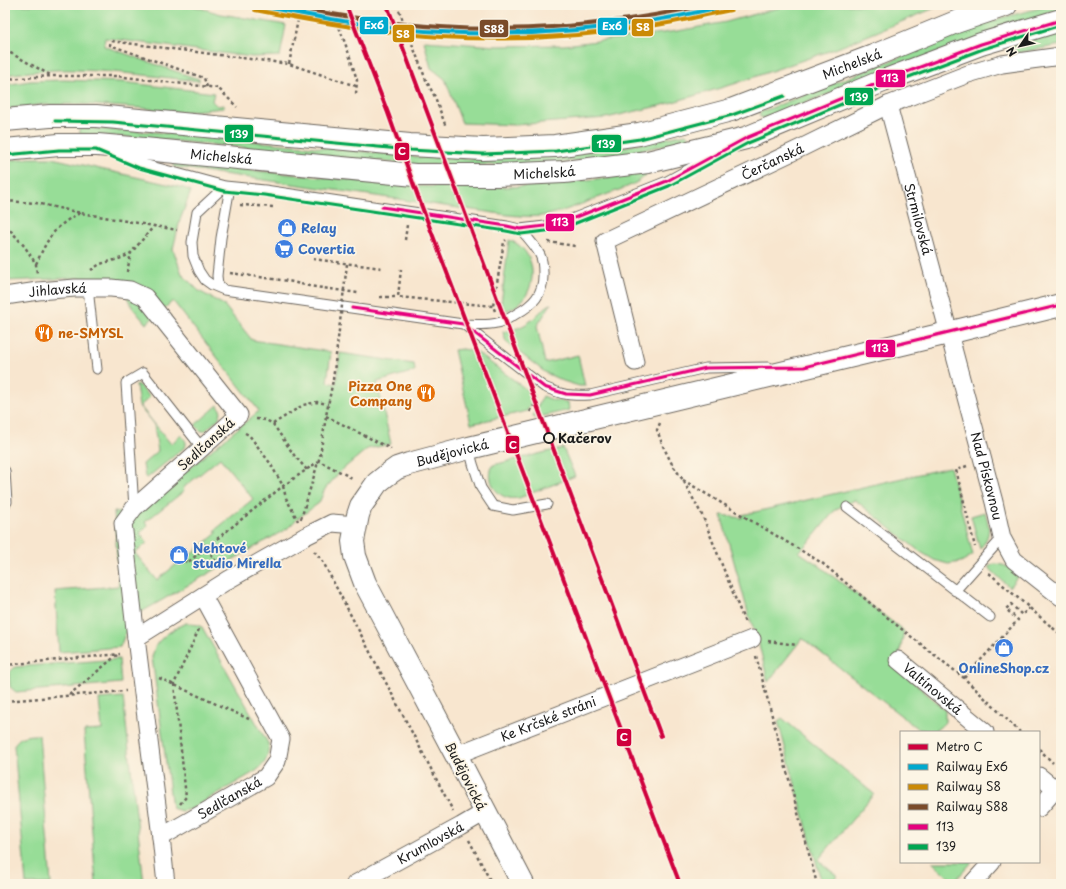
<svg xmlns="http://www.w3.org/2000/svg" width="1066" height="889" font-family="'Playpen Sans',sans-serif">
	<style>
		.green { fill: #97dd97; stroke: #5a7c5a; fill-rule: evenodd }
		.lines { fill: none; stroke-linecap: round; stroke-linejoin: round }
		.lane-casing { stroke: #69635b; stroke-width: 11 }
		.street-casing { stroke: #69635b; stroke-width: 19 }
		.secondary-casing { stroke: #69635b; stroke-width: 24 }
		.path { stroke: #69635b; stroke-width: 2.5; stroke-dasharray: 3 3; stroke-linecap: butt }
		.lane { stroke: #fff; stroke-width: 9 }
		.street { stroke: #fff; stroke-width: 17 }
		.secondary { stroke: #fff; stroke-width: 22 }
		.path-bridge { stroke: #69635b; stroke-width: 2.5; stroke-dasharray: 3 3; stroke-linecap: butt }
		.bus-1-casing { stroke: #fcf5e5; stroke-width: 6 }
		.bus-2-casing { stroke: #fcf5e5; stroke-width: 6 }
		.bus-1 { stroke: #e5007d; stroke-width: 3 }
		.bus-2 { stroke: #00a651; stroke-width: 3 }
		.rail-1-casing { stroke: #fcf5e5; stroke-width: 7 }
		.rail-2-casing { stroke: #fcf5e5; stroke-width: 7 }
		.rail-3-casing { stroke: #fcf5e5; stroke-width: 7 }
		.rail-1 { stroke: #00a9ce; stroke-width: 4 }
		.rail-2 { stroke: #cb8a06; stroke-width: 4 }
		.rail-3 { stroke: #7a4b2a; stroke-width: 4 }
		.metro-1-casing { stroke: #fcf5e5; stroke-width: 7 }
		.metro-1 { stroke: #cf003d; stroke-width: 4 }
		.stop-dot { fill: #fcf5e5; stroke: #1c1c1c; stroke-width: 2 }
		.labels { text-anchor: middle; stroke-width: 3.5; stroke-linejoin: round; paint-order: stroke }
		.street-label { font-size: 13px; fill: #1c1c1c; stroke: #fcf5e5 }
		.shop-label { font-size: 13px; font-weight: bold; fill: #366cbe; stroke: #fcf5e5; text-anchor: start }
		.food-label { font-size: 13px; font-weight: bold; fill: #c56008; stroke: #fcf5e5; text-anchor: start }
		.stop-label { font-size: 13px; font-weight: bold; fill: #1c1c1c; stroke: #fcf5e5; text-anchor: start }
		.line-badge { stroke: #fcf5e5; stroke-width: 1.5 }
		.badge-label { font-size: 11px; text-anchor: middle; font-weight: bold; fill: #fff }
	</style>
	<rect width="100%" height="100%" fill="#fcf5e5"/>
	<filter id="ink" filterUnits="userSpaceOnUse"><feTurbulence type="fractalNoise" baseFrequency=".025" numOctaves="2"/><feDisplacementMap in="SourceGraphic" scale="8" xChannelSelector="R" yChannelSelector="G"/><feConvolveMatrix kernelMatrix="1 2 1 2 8 2 1 2 1" color-interpolation-filters="sRGB"/></filter>
	<filter id="wash" filterUnits="userSpaceOnUse"><feTurbulence type="fractalNoise" baseFrequency=".012" numOctaves="4" result="noise"/><feDisplacementMap in="SourceGraphic" scale="16" xChannelSelector="R" yChannelSelector="G"/><feGaussianBlur stdDeviation="0.9" result="paint"/><feColorMatrix in="noise" values="0 0 0 0 0 0 0 0 0 0 0 0 0 0 0 0 0 1.4 0 .05"/><feComposite in="paint" operator="in"/></filter>
	<g filter="url(#wash)">
		<rect width="100%" height="100%" fill="#f8e6cf"/>
		<!-- green -->
		<path class="green" d="M5 5H190L221 14 286 25 280 56 252 57 105 38 104 46 166 68 199 79V81C158 77 117 71 76 70 52 69 28 72 5 75Z
			M789 5H942L835 49 734 84 663 105 606 118 515 125 462 123 445 79 431 68 424 41 496 46 564 45 640 36 678 31 726 22Z
			M1052 5H1061V9L763 118 759 116 761 112 936 43 1001 18Z
			M1061 31V45L1011 54 1009 47Z
			M64 80 122 82 214 93 212 101 217 106 224 105V108L182 112 140 108 80 104 38 105 5 109V85L30 81Z
			M82 128 155 132 421 157 471 159 613 149 686 134 689 137 688 140 614 156 541 165H420L154 139 80 134 79 129Z
			M29 158H52L184 188 191 191 180 220 173 249 182 274 199 291 224 305 252 340 331 352 327 382 336 384 340 353 414 364 415 371 377 382 391 444 367 449 342 470 325 489 319 503 297 519 288 528 143 611 131 623 127 629 120 647 59 652 55 591 119 586 114 511 131 516 259 411 173 301 146 324 132 307 127 297 105 279 75 278 5 281V161ZM220 458 253 499 215 530 217 533 179 564 178 563 157 580 135 553 147 543 140 533 148 526 145 522 184 491 183 488Z
			M174 163 414 186 477 188 536 186 645 173 646 175C636 186 617 190 603 196 583 203 562 213 541 216 530 217 519 216 508 215L174 167 173 164Z
			M509 240C544 252 538 307 500 312Z
			M551 304 537 326 545 363 578 355 585 386H579L563 381 546 373 506 342 503 332C512 330 521 328 529 322 538 316 541 309 551 304Z
			M462 349 469 350 479 354 535 396 527 411 471 424 454 350Z
			M138 384 150 397 140 406 171 444 181 435C184 439 188 442 185 447L147 478 145 477 143 464 158 451 154 425 139 406 136 385Z
			M543 396 553 400 568 402 569 410 535 418 533 415Z
			M218 405 221 412 219 418 205 431H201L195 425Z
			M563 448 575 476 519 498C515 498 512 499 509 498 494 495 486 478 493 465Z
			M950 467 973 555 961 562 948 564 934 560 919 551 855 500 836 509 809 542 799 552 817 564 904 631 897 668 945 710V722C935 733 932 732 918 729L802 638 797 645 768 682 759 644 749 616 721 515 742 518V515Z
			M985 512C990 528 991 535 980 549L971 516Z
			M994 564C1006 564 1009 568 1019 575L1009 587 988 567Z
			M186 623 197 625 202 627 269 745C267 759 267 762 256 771L191 809 181 811 172 808 152 657C153 654 154 650 155 647 160 637 176 627 186 623Z
			M119 659 121 683 16 692 10 687 9 673 15 667Z
			M123 697 144 884H96L84 731 102 730 99 699Z
			M782 718 874 794 818 860 837 876 835 878 842 884H822L778 721Z
			M39 735 51 884H26L14 745C20 735 28 735 39 735Z
			M932 862H972L954 882Z"/>
	</g>
	<g filter="url(#ink)">
		<g class="lines">
			<!-- lane casing -->
			<g class="lane-casing">
				<path id="lane" d="M120 155 140 163 225 186 265 190 507 226 520 229 545 226 569 220 667 181 718 153
					M225 186 197 212 192 242 193 256 199 271 205 280 212 285 224 290 463 324C474 324 486 326 497 323 504 322 510 318 516 314 533 305 544 294 543 273 543 268 543 261 540 255 535 245 527 237 520 229
					M88 288 97 369
					M223 289 218 284 217 276 221 238 230 187
					M463 324 544 387C563 395 569 396 590 395L706 368 769 367
					M469 448 473 464 481 488 493 506 513 510 547 504
					M5 471 7 502 5 504
					M847 507 990 617
					M134 508 126 383 143 373 202 448
					M955 591 1002 538"/>
			</g>
			<!-- street casing -->
			<g class="street-casing">
				<g id="street">
					<path id="s1" d="M888 105 994 502 1002 538 1014 560 1061 597"/>
					<path id="s2" d="M5 296 38 291 75 288H111L130 290 145 297 239 415 134 508 123 523 136 638 161 837 166 884"/>
					<path id="s3" d="M635 362 605 241 803 147 888 105 968 74 1002 64 1061 56"/>
					<path d="M136 638 228 580 304 537 332 523 356 525"/>
					<path id="s4" d="M898 660 985 732"/>
					<path id="s5" d="M456 755 752 639"/>
					<path d="M1039 776 1055 789"/>
					<path d="M1039 808 1061 783"/>
					<path id="s6" d="M161 837 266 777 277 761 281 739 203 596"/>
					<path id="s7" d="M355 884 461 826 485 812"/>
					<path d="M972 884 992 862"/>
				</g>
			</g>
			<!-- secondary casing -->
			<g class="secondary-casing">
				<g id="secondary">
					<path id="s8" d="M5 120 50 116H96L410 145 483 149 555 146 639 134 731 110 873 56 956 22 1006 5"/>
					<path id="s9" d="M5 150 59 145H97L144 149 415 175H497L564 172 648 162 746 138 883 81 981 44 1061 20"/>
					<path id="s10" d="M523 884 456 755 365 583 355 556 353 541 358 515 361 506 368 496 377 483 387 475 397 468 409 464 469 448 948 333 1061 305"/>
				</g>
			</g>
			<!-- path -->
			<path class="path" d="M331 5 349 54 357 80 356 94
				M397 5 426 80 435 97 446 127
				M5 50 52 76
				M289 64 301 5
				M5 79 52 76H116L218 88 237 107
				M207 87 204 78 110 45 111 41 289 64 356 86
				M5 201 36 203 81 213 177 230
				M240 205 275 207
				M5 227 12 232 25 247 36 264 37 274
				M405 240 407 225
				M548 242 575 246
				M313 259 382 268
				M36 264C48 238 54 226 80 213
				M401 269 398 297 493 306
				M91 270 100 264 122 258 131 253 154 226
				M127 272 131 253
				M230 273 288 281 309 286 358 293
				M380 297H398
				M495 311 493 306 504 242 506 240
				M530 412 538 399
				M326 416 391 449
				M256 419 266 420 273 424 294 455 307 470
				M660 423 657 430 663 446 672 464 683 480 703 517 745 623
				M273 424 303 405 317 402 328 404
				M245 433 249 435 270 463 283 486 286 498 298 521
				M967 466 956 470 975 547
				M683 480 822 563 899 627 964 678 1020 732
				M301 519 320 456 326 416 333 380
				M204 544 219 566
				M314 551 322 560 453 811
				M185 560 187 563 283 486 319 461 352 478
				M989 573 1061 635
				M768 641 797 645
				M756 656 817 884
				M5 665 120 654
				M159 678 249 719
				M964 678 1018 620 1006 609 1011 604 1022 615 1029 608
				M69 695 117 655
				M5 701 126 691
				M1039 749 1053 763
				M180 804 186 797 174 684 200 627
				M469 840 492 884"/>
			<!-- lane -->
			<use href="#lane" class="lane"/>
			<!-- street -->
			<use href="#street" class="street"/>
			<!-- secondary -->
			<use href="#secondary" class="secondary"/>
			<!-- path-bridge -->
			<path class="path-bridge" d="M333 380 347 264"/>
			<!-- bus-1 casing -->
			<g class="bus-1-casing">
				<path id="bus-1" d="M382 207 507 226 520 229 545 226 569 220 667 181 746 138 883 81 981 44 1061 20
					M352 308 463 324 544 387 566 394 590 395 706 368 804 367 1061 305"/>
			</g>
			<!-- bus-2 casing -->
			<g class="bus-2-casing">
				<path id="bus-2" d="M55 121 113 122 410 150 483 154 556 151 640 139 732 115 784 96
					M5 155 59 150H96L139 168 224 191 264 195 506 231 521 234 546 231 571 225 669 186 748 143 885 86 983 49 1061 25"/>
			</g>
			<!-- bus-1 -->
			<use href="#bus-1" class="bus-1"/>
			<!-- bus-2 -->
			<use href="#bus-2" class="bus-2"/>
			<!-- rail-1 casing -->
			<g class="rail-1-casing">
				<path id="rail-1" d="M256 5C317 17 379 29 442 32 511 36 581 32 650 21 677 17 703 11 730 5"/>
			</g>
			<!-- rail-2 casing -->
			<g class="rail-2-casing">
				<path id="rail-2" d="M255 10C316 22 378 33 440 37 510 41 582 37 651 26 678 22 704 15 731 10"/>
			</g>
			<!-- rail-3 casing -->
			<g class="rail-3-casing">
				<path id="rail-3" d="M282 5C334 15 387 24 441 27 529 33 619 24 706 5"/>
			</g>
			<!-- rail-1 -->
			<use href="#rail-1" class="rail-1"/>
			<!-- rail-2 -->
			<use href="#rail-2" class="rail-2"/>
			<!-- rail-3 -->
			<use href="#rail-3" class="rail-3"/>
			<!-- metro-1 casing -->
			<g class="metro-1-casing">
				<path id="metro-1" d="M346 5 388 113 417 194 680 884
					M387 5 661 736"/>
			</g>
			<!-- metro-1 -->
			<use href="#metro-1" class="metro-1"/>
		</g>
	</g>
	<!-- icons -->
	<defs>
		<g id="shop-disc" transform="scale(1)"><circle r="9.5" fill="#3f7fe0" stroke="#fcf5e5"/><path d="M-5-2.5h2.3a2.7 3.5 0 0 1 5.4 0H5L5.5 6h-11ZM-1.5-2.5h3a1.5 2.3 0 0 0-3 0Z" fill="#fff"/></g>
		<g id="supermarket-disc" transform="scale(1)"><circle r="9.5" fill="#3f7fe0" stroke="#fcf5e5"/><path d="M-6-5.5h2.5l.6 2H6L4.5 2H-2.5L-4.4-4H-6ZM-1.5 3.2a1.3 1.3 0 1 0 .1 0ZM3 3.2a1.3 1.3 0 1 0 .1 0Z" fill="#fff"/></g>
		<g id="restaurant-disc" transform="scale(1)"><circle r="9.5" fill="#e8710a" stroke="#fcf5e5"/><path d="M-5-6h1v4h1v-4h1v4h1v-4h1v5L-1.5 .5V6h-2V.5L-5-1ZM5-6V6H3V1.5H1.5Q1.5-4 5-6Z" fill="#fff"/></g>
	</defs>
	<g fill-rule="evenodd">
		<use href="#shop-disc" x="287" y="228"/>
		<use href="#supermarket-disc" x="284" y="249"/>
		<use href="#restaurant-disc" x="44" y="333"/>
		<use href="#restaurant-disc" x="426" y="393"/>
		<use href="#shop-disc" x="179" y="555"/>
		<use href="#shop-disc" x="1004" y="648"/>
	</g>
	<!-- markers -->
	<circle class="stop-dot" cx="549" cy="438" r="5"/>
	<g class="labels">
		<!-- street labels -->
		<g class="street-label">
			<text dy="5" stroke="none"><textPath href="#s8" startOffset="861">Michelská</textPath></text>
			<text dy="5" stroke="none"><textPath href="#s9" startOffset="217">Michelská</textPath></text>
			<text dy="5" stroke="none"><textPath href="#s3" startOffset="310">Čerčanská</textPath></text>
			<text dy="5" stroke="none"><textPath href="#s9" startOffset="541">Michelská</textPath></text>
			<text dy="5" stroke="none"><textPath href="#s1" startOffset="118">Strmilovská</textPath></text>
			<text dy="5" stroke="none"><textPath href="#s2" startOffset="53">Jihlavská</textPath></text>
			<text transform="translate(206 444) rotate(-42)" y="5">Sedlčanská</text>
			<text dy="5" stroke="none"><textPath href="#s10" startOffset="530">Budějovická</textPath></text>
			<text dy="5" stroke="none"><textPath href="#s1" startOffset="384">Nad Pískovnou</textPath></text>
			<text dy="5" stroke="none"><textPath href="#s4" startOffset="45">Valtínovská</textPath></text>
			<text dy="5" stroke="none"><textPath href="#s5" startOffset="99">Ke Krčské stráni</textPath></text>
			<text transform="translate(466 776) rotate(63)" y="5">Budějovická</text>
			<text dy="5" stroke="none"><textPath href="#s6" startOffset="79">Sedlčanská</textPath></text>
			<text dy="5" stroke="none"><textPath href="#s7" startOffset="86">Krumlovská</textPath></text>
		</g>
		<!-- shop labels -->
		<g class="shop-label">
			<text x="301" y="233">Relay</text>
			<text x="298" y="254">Covertia</text>
			<text x="193" y="553">Nehtové<tspan x="193" dy="15">studio Mirella</tspan></text>
			<text x="1004" y="673" text-anchor="middle">OnlineShop.cz</text>
		</g>
		<!-- food labels -->
		<g class="food-label">
			<text x="58" y="338">ne-SMYSL</text>
			<text x="412" y="391" text-anchor="end">Pizza One<tspan x="412" dy="15">Company</tspan></text>
		</g>
		<!-- stop labels -->
		<g class="stop-label">
			<text x="558" y="443">Kačerov</text>
		</g>
	</g>
	<g class="line-badge">
		<rect x="359" y="16" width="30" height="19" rx="4" fill="#00a9ce"/>
		<rect x="597" y="17" width="31" height="19" rx="4" fill="#00a9ce"/>
		<rect x="631" y="18" width="23" height="19" rx="4" fill="#cb8a06"/>
		<rect x="479" y="19" width="30" height="19" rx="4" fill="#7a4b2a"/>
		<rect x="392" y="24" width="23" height="19" rx="4" fill="#cb8a06"/>
		<rect x="875" y="69" width="31" height="19" rx="4" fill="#e5007d"/>
		<rect x="844" y="87" width="30" height="19" rx="4" fill="#00a651"/>
		<rect x="224" y="124" width="30" height="19" rx="4" fill="#00a651"/>
		<rect x="591" y="134" width="31" height="19" rx="4" fill="#00a651"/>
		<rect x="394" y="142" width="16" height="19" rx="4" fill="#cf003d"/>
		<rect x="545" y="213" width="30" height="19" rx="4" fill="#e5007d"/>
		<rect x="865" y="339" width="31" height="19" rx="4" fill="#e5007d"/>
		<rect x="505" y="435" width="15" height="19" rx="4" fill="#cf003d"/>
		<rect x="616" y="728" width="16" height="19" rx="4" fill="#cf003d"/>
	</g>
	<g class="badge-label">
		<text x="374" y="29">Ex6</text>
		<text x="612" y="30">Ex6</text>
		<text x="643" y="31">S8</text>
		<text x="494" y="33">S88</text>
		<text x="403" y="38">S8</text>
		<text x="890" y="82">113</text>
		<text x="859" y="101">139</text>
		<text x="239" y="138">139</text>
		<text x="606" y="148">139</text>
		<text x="402" y="155">C</text>
		<text x="560" y="226">113</text>
		<text x="880" y="352">113</text>
		<text x="513" y="449">C</text>
		<text x="624" y="741">C</text>
	</g>
	<!-- margin -->
	<rect width="1066" height="889" fill="none" stroke="#fcf5e5" stroke-width="20"/>
	<!-- legend -->
	<rect x="900" y="731" width="140" height="132" fill="#fcf5e5" stroke="#a29e95"/>
	<rect x="908" y="744" width="20" height="6" fill="#cf003d" stroke="#a29e95"/>
	<text x="936" y="751" font-size="12" fill="#1c1c1c">Metro C</text>
	<rect x="908" y="764" width="20" height="6" fill="#00a9ce" stroke="#a29e95"/>
	<text x="936" y="771" font-size="12" fill="#1c1c1c">Railway Ex6</text>
	<rect x="908" y="784" width="20" height="6" fill="#cb8a06" stroke="#a29e95"/>
	<text x="936" y="791" font-size="12" fill="#1c1c1c">Railway S8</text>
	<rect x="908" y="804" width="20" height="6" fill="#7a4b2a" stroke="#a29e95"/>
	<text x="936" y="811" font-size="12" fill="#1c1c1c">Railway S88</text>
	<rect x="908" y="824" width="20" height="6" fill="#e5007d" stroke="#a29e95"/>
	<text x="936" y="831" font-size="12" fill="#1c1c1c">113</text>
	<rect x="908" y="844" width="20" height="6" fill="#00a651" stroke="#a29e95"/>
	<text x="936" y="851" font-size="12" fill="#1c1c1c">139</text>
	<!-- north arrow -->
	<g transform="translate(1020 46) rotate(236)" stroke="#fcf5e5" stroke-width="3" paint-order="stroke">
	<path d="M0-3L7 15L0 10L-7 15Z" fill="#1c1c1c"/>
	<text y="-6" font-size="11" font-weight="bold" text-anchor="middle" fill="#1c1c1c">N</text>
	</g>
</svg>
